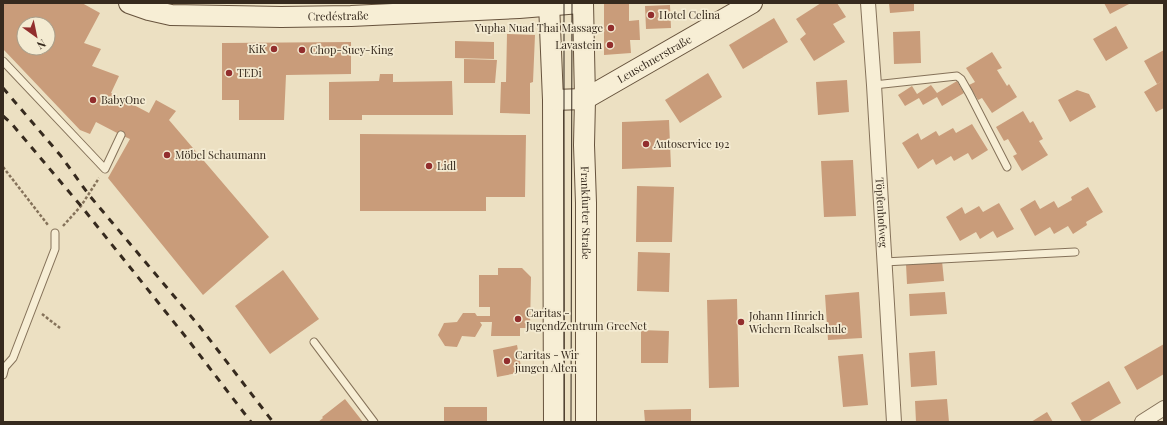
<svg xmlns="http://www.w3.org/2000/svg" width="1167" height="425" font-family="'Playfair Display',serif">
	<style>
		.building { fill: #c99c7a; fill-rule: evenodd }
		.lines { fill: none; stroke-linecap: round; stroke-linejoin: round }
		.service-casing { stroke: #85725a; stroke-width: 9 }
		.minor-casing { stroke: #85725a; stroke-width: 16 }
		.secondary-casing { stroke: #67533d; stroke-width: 22 }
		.path { stroke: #85725a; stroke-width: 2.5; stroke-dasharray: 3 2; stroke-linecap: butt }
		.service { stroke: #f7eed5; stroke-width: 7 }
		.minor { stroke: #f7eed5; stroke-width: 14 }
		.secondary { stroke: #f7eed5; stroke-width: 20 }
		.tram { stroke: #362a1e; stroke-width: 1 }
		.rail { stroke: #362a1e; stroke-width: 3; stroke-dasharray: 7 7; stroke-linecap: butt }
		.poi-dot { fill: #922e2d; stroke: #f4ebd2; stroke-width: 1.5 }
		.labels { text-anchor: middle; stroke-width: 3.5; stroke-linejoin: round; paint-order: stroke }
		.poi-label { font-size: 11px; fill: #362a1e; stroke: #f4ebd2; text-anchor: start }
		.street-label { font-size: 11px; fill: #362a1e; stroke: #f4ebd2 }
	</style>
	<rect width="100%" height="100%" fill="#ece0c2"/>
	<!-- building -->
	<path class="building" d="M3 3H82L100 13 84 43 101 49 92 66 119 76 111 93 149 113 156 100 176 111 169 120 269 237 203 295 108 178 130 139 121 135 96 122 90 134 80 130 3 49V24L4 21 3 20ZM24 24H48V48H24Z
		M604 3H629V21L639 20 640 40H630L631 53 604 55Z
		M821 3H837L846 17 833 24 845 42 814 61 800 39 806 34 796 19Z
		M889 3H914V11L890 13Z
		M1104 3H1131L1110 14Z
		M670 5 671 28 646 29 645 6Z
		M774 18 788 42 743 69 729 45Z
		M1116 26 1128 48 1106 61 1093 39Z
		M920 31 921 63 894 64 893 32Z
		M507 34 535 35 533 82 530 83V114L500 113 501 82H506Z
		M455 41 494 42V59L455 58Z
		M351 42V74L286 75 284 120H239V100H222V43Z
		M1164 50V80L1157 84 1144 61Z
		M992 52 1002 68 997 70 1007 86 1009 84 1017 97 992 113 982 98 978 100 969 85 975 82 966 68Z
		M464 59 497 60 495 83H464Z
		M708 73 722 97 680 123 665 100Z
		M380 74H393V82L452 81 453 115H362V120H329V82L379 81Z
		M847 80 849 112 818 115 816 82Z
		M1164 80V108L1156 112 1144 92Z
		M957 81 964 93 942 106 937 97 923 105 919 98 905 106 898 95 912 86 917 94 931 85 937 93Z
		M1077 90 1089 94 1096 107 1070 122 1058 100Z
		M1023 111 1030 123 1033 121 1043 139 1039 141 1048 155 1022 171 1013 156 1017 154 1008 139 1004 141 996 127Z
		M669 120 671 167 622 169V122Z
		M972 124 988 150 972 160 968 153 954 161 951 156 936 165 933 159 918 169 902 143 918 133 921 140 936 131 939 136 953 128 956 133Z
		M360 134 526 135 525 197H486V211H360Z
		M853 160 856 216 824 217 821 161Z
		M637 186 674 187 672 242H636Z
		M1088 187 1103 212 1086 222 1087 225 1073 234 1068 226 1054 234 1050 227 1035 236 1020 209 1035 200 1040 209 1054 201 1058 208 1072 200 1071 197Z
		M999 203 1014 229 997 238 993 231 980 239 976 232 960 241 946 217 962 207 965 214 979 206 983 212Z
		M638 252 670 253 669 292 637 291Z
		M942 261 944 281 907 284 906 264Z
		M498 268H522L531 277 530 328H520V336H491L492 322H480L482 325 475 337 462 336 457 347 445 346 438 335 444 323 457 322 463 313H475L477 316H490V307H479V275H498Z
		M283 270 319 319 270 354 235 306Z
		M859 292 862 338 828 340 825 295Z
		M945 292 947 314 910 316 909 294Z
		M737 299 739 387 709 388 707 300Z
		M641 330 669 331 668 363H641Z
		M1164 344V374L1137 390 1124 367Z
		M517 345 522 372 497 377 493 350Z
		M935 351 937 385 911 387 909 353Z
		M863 354 868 405 843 407 838 356Z
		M1109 381 1121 403 1088 422H1082L1071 403Z
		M345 399 363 422H318L323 418 322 417Z
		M947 399 949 422H916L915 401Z
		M444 407H487V422H444Z
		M691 409V422H645L644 410Z
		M1047 412 1053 422H1031Z"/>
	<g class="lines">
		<!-- service casing -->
		<g class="service-casing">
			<path id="service" d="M3 61 105 169 121 135
				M874 85 957 76 961 79 969 93 1007 167
				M884 262 1075 252
				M314 342 374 422
				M3 375 5 367 13 358 55 249V233"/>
		</g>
		<!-- minor casing -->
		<g class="minor-casing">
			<g id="minor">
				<path id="s1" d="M868 3 874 85 894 422"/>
				<path d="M1142 422 1164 408"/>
			</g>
		</g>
		<!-- secondary casing -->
		<g class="secondary-casing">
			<g id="secondary">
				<path id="s2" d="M129 3 149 10 171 15 281 17 351 16 519 8 580 3"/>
				<path d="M549 3 553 100 554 422"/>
				<path id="s3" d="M583 3 585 99 584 145 586 203V422"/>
				<path id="s4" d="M553 100 585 99 752 3"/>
			</g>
		</g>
		<!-- path -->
		<path class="path" d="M3 167 48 225
			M63 226 81 206 99 178
			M42 314 60 328"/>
		<!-- service -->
		<use href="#service" class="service"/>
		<!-- minor -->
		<use href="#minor" class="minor"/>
		<!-- secondary -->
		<use href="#secondary" class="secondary"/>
		<!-- tram -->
		<path class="tram" d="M564 422V3
			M571 422 572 3"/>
		<!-- rail -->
		<path class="rail" d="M3 88 61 156 89 195 200 327 273 422
			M3 116 11 123 81 206 189 341 251 422"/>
	</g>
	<!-- markers -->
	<g class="poi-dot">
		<circle cx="651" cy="15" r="4"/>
		<circle cx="611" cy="28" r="4"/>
		<circle cx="610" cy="45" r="4"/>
		<circle cx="274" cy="49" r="4"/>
		<circle cx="302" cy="50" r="4"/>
		<circle cx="229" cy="73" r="4"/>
		<circle cx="93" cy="100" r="4"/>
		<circle cx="646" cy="144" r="4"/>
		<circle cx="167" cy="155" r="4"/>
		<circle cx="429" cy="166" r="4"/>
		<circle cx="518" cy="319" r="4"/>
		<circle cx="741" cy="322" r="4"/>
		<circle cx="507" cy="361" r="4"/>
	</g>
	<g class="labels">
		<!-- poi labels -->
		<g class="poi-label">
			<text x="659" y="19">Hotel Celina</text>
			<text x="603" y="32" text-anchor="end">Yupha Nuad Thai Massage</text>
			<text x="602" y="49" text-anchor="end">Lavastein</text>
			<text x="266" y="53" text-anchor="end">KiK</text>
			<text x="310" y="54">Chop-Suey-King</text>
			<text x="237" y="77">TEDi</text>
			<text x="101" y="104">BabyOne</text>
			<text x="654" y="148">Autoservice 192</text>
			<text x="175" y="159">Möbel Schaumann</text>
			<text x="437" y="170">Lidl</text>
			<text x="526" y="317">Caritas -<tspan x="526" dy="13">JugendZentrum GreeNet</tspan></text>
			<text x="749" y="320">Johann Hinrich<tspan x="749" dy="13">Wichern Realschule</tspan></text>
			<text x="515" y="359">Caritas - Wir<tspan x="515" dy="13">jungen Alten</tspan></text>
		</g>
		<!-- street labels -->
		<g class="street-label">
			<text dy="4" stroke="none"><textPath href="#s2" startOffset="211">Credéstraße</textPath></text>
			<text dy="4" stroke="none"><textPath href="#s4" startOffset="112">Leuschnerstraße</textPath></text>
			<text dy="4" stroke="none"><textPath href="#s3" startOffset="210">Frankfurter Straße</textPath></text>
			<text dy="4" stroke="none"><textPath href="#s1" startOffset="210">Töpfenhofweg</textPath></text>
		</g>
	</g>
	<!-- border -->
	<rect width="1167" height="425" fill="none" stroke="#362a1e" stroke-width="8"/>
	<!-- north arrow -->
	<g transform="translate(36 36) rotate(147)"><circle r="19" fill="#f4ebd2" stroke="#a89e8a"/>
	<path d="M0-3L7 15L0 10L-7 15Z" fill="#922e2d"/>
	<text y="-6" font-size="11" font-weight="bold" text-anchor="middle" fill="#362a1e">N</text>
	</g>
</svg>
